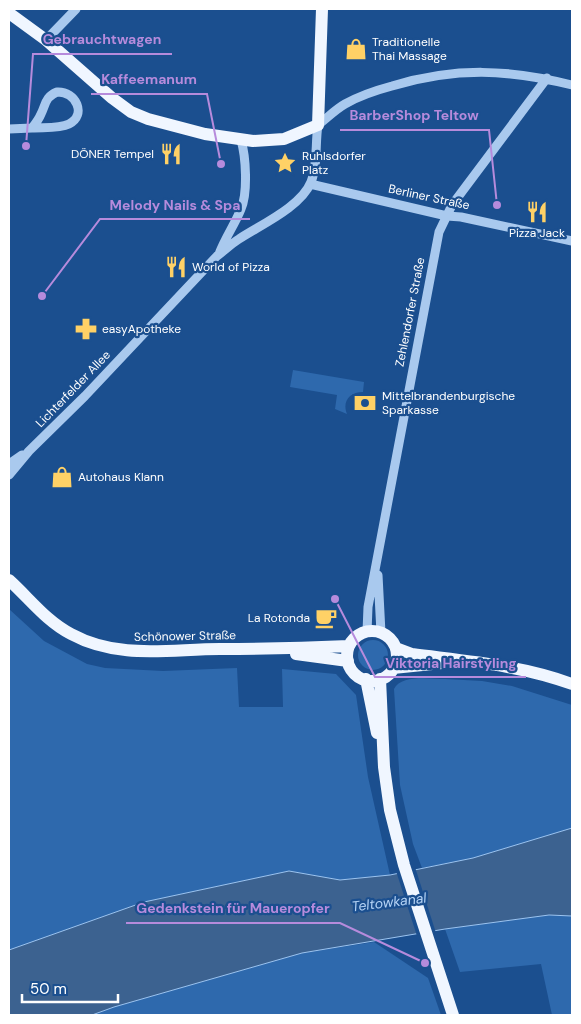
<svg xmlns="http://www.w3.org/2000/svg" width="581" height="1024" font-family="'DM Sans',sans-serif">
	<style>
		.green { fill: #2e69ad }
		.water { fill: #3c6290; stroke: #9cc4f0 }
		.pier { fill: #1b4f8f }
		.lines { fill: none; stroke-linecap: round; stroke-linejoin: round }
		.minor { stroke: #a9c9ee; stroke-width: 9 }
		.major { stroke: #f0f6ff; stroke-width: 12 }
		.labels { text-anchor: middle; stroke-width: 4.5; stroke-linejoin: round; paint-order: stroke }
		.poi-label { font-size: 12px; fill: #fff; stroke: #1b4f8f; text-anchor: start }
		.street-label { font-size: 12px; fill: #fff; stroke: #1b4f8f }
		.water-label { font-size: 14px; font-style: italic; fill: #b5d3f5; stroke: #1b4f8f }
		.leader { fill: none; stroke: #b68bdc; stroke-width: 2 }
		.callout-dot { fill: #b68bdc; stroke: #1b4f8f; stroke-width: 2 }
		.callout-label { font-size: 14px; text-anchor: middle; font-weight: bold; fill: #b68bdc; stroke: #1b4f8f; stroke-width: 4.5; stroke-linejoin: round; paint-order: stroke }
	</style>
	<rect width="100%" height="100%" fill="#1b4f8f"/>
	<!-- green -->
	<path class="green" d="M293 370 364 382 363 392C349 392 342 402 347 414L335 409 337 395 290 387Z
		M9 609 44 641 87 664 105 668 163 671 237 668 239 707H283L282 669 336 674 356 695 368 777 390 875 340 880 289 871 144 902 9 950Z
		M358 655a15 15 0 1 1 30 0a15 15 0 1 1-30 0Z
		M445 679 482 681 512 686 572 705V828L473 858 422 868 413 844 400 785 394 689C401 674 431 679 445 679Z
		M549 915 572 916V1015H552L541 964 460 972 445 929Z
		M374 942 428 978 441 1015H92L114 1007 302 953Z"/>
	<!-- water -->
	<path class="water" d="M572 828V916L549 915 445 929 302 953 114 1007 92 1015H9V950L144 902 289 871 340 880 390 875 473 858Z"/>
	<!-- pier -->
	<path class="pier" d="M415 867 436 933 417 936 396 871Z"/>
	<g class="lines">
		<!-- minor -->
		<path class="minor" d="M46 40 76 9
			M57 92C76 91 87 115 69 124 59 129 43 127 32 128 36 123 39 119 41 114 46 104 45 97 57 92Z
			M9 129 32 128
			M310 184 447 216 461 217 572 241
			M219 254C225 238 235 224 241 209 248 193 246 157 241 140
			M9 464 22 455
			M9 475 29 451 85 396 217 256C224 251 231 244 239 239 260 225 301 207 311 182 318 165 315 143 318 125 327 118 336 109 345 104 359 96 377 90 392 86 456 67 508 69 572 85
			M378 575 381 633
			M367 632 368 607 439 232 452 205 547 78"/>
		<!-- major -->
		<path class="major" d="M9 13 46 40 112 98 131 112 148 119 205 134 253 141 284 139 318 125 322 9
			M9 580C30 599 46 621 71 634 119 660 169 649 220 649 263 649 306 648 349 646
			M347 656a25 25 0 1 1 50 0a25 25 0 1 1-50 0Z
			M396 648 412 654C466 661 521 665 572 684
			M296 654 348 661
			M393 668 442 663
			M366 679 377 733
			M380 679 384 767 390 810 404 865 453 1015"/>
	</g>
	<!-- icons -->
	<defs>
		<g id="shop-bare" transform="scale(1.725)"><path d="M-5-2.5h2.3a2.7 3.5 0 0 1 5.4 0H5L5.5 6h-11ZM-1.5-2.5h3a1.5 2.3 0 0 0-3 0Z" fill="#ffd166" stroke="#1b4f8f" stroke-width="2.5" paint-order="stroke"/></g>
		<g id="restaurant-bare" transform="scale(1.725)"><path d="M-5-6h1v4h1v-4h1v4h1v-4h1v5L-1.5 .5V6h-2V.5L-5-1ZM5-6V6H3V1.5H1.5Q1.5-4 5-6Z" fill="#ffd166" stroke="#1b4f8f" stroke-width="2.5" paint-order="stroke"/></g>
		<g id="sight-bare" transform="scale(1.725)"><path d="M0-6L1.8-2.2L6-1.7L2.9 1.2L3.7 5.4L0 3.3L-3.7 5.4L-2.9 1.2L-6-1.7L-1.8-2.2Z" fill="#ffd166" stroke="#1b4f8f" stroke-width="2.5" paint-order="stroke"/></g>
		<g id="pharmacy-bare" transform="scale(1.725)"><path d="M-2-6h4v4h4v4h-4v4h-4v-4h-4v-4h4Z" fill="#ffd166" stroke="#1b4f8f" stroke-width="2.5" paint-order="stroke"/></g>
		<g id="bank-bare" transform="scale(1.725)"><path d="M-6-4H6V4H-6ZM0-2.3a2.3 2.3 0 1 0 0 4.6a2.3 2.3 0 1 0 0-4.6Z" fill="#ffd166" stroke="#1b4f8f" stroke-width="2.5" paint-order="stroke"/></g>
		<g id="cafe-bare" transform="scale(1.725)"><path d="M-5.5-4.5H6V0H3Q3 3.5 0 3.5H-2.5Q-5.5 3.5-5.5 0ZM3-3.2v2h1.7v-2ZM-6 4.5H4V6H-6Z" fill="#ffd166" stroke="#1b4f8f" stroke-width="2.5" paint-order="stroke"/></g>
	</defs>
	<g fill-rule="evenodd">
		<use href="#shop-bare" x="356" y="49"/>
		<use href="#restaurant-bare" x="171" y="154"/>
		<use href="#sight-bare" x="285" y="163"/>
		<use href="#restaurant-bare" x="537" y="212"/>
		<use href="#restaurant-bare" x="176" y="267"/>
		<use href="#pharmacy-bare" x="86" y="329"/>
		<use href="#bank-bare" x="365" y="403"/>
		<use href="#shop-bare" x="62" y="477"/>
		<use href="#cafe-bare" x="326" y="618"/>
	</g>
	<g class="labels">
		<!-- poi labels -->
		<g class="poi-label">
			<text x="372" y="46">Traditionelle<tspan x="372" dy="14">Thai Massage</tspan></text>
			<text x="154" y="158" text-anchor="end">DÖNER Tempel</text>
			<text x="302" y="160">Ruhlsdorfer<tspan x="302" dy="14">Platz</tspan></text>
			<text x="537" y="237" text-anchor="middle">Pizza Jack</text>
			<text x="192" y="271">World of Pizza</text>
			<text x="102" y="333">easyApotheke</text>
			<text x="382" y="400">Mittelbrandenburgische<tspan x="382" dy="14">Sparkasse</tspan></text>
			<text x="78" y="481">Autohaus Klann</text>
			<text x="310" y="622" text-anchor="end">La Rotonda</text>
		</g>
		<!-- street labels -->
		<g class="street-label">
			<text transform="translate(429 197) rotate(12)" y="4">Berliner Straße</text>
			<text transform="translate(410 312) rotate(-79)" y="4">Zehlendorfer Straße</text>
			<text transform="translate(73 389) rotate(-46)" y="4">Lichterfelder Allee</text>
			<text transform="translate(185 636) rotate(-1)" y="4">Schönower Straße</text>
		</g>
		<!-- water labels -->
		<g class="water-label">
			<text transform="translate(389 902) rotate(-7)" y="5">Teltowkanal</text>
		</g>
	</g>
	<!-- callouts -->
	<path class="leader" d="M26 146L33 54H172M221 164L207 94H91M497 205L489 130H340M42 296L100 219H250M335 599L375 677H526M425 963L340 923H126"/>
	<g class="callout-dot">
		<circle cx="26" cy="146" r="5"/>
		<circle cx="221" cy="164" r="5"/>
		<circle cx="497" cy="205" r="5"/>
		<circle cx="42" cy="296" r="5"/>
		<circle cx="335" cy="599" r="5"/>
		<circle cx="425" cy="963" r="5"/>
	</g>
	<g class="callout-label">
		<text x="102" y="44">Gebrauchtwagen</text>
		<text x="149" y="84">Kaffeemanum</text>
		<text x="414" y="120">BarberShop Teltow</text>
		<text x="175" y="210">Melody Nails &amp; Spa</text>
		<text x="451" y="668">Viktoria Hairstyling</text>
		<text x="233" y="913">Gedenkstein für Maueropfer</text>
	</g>
	<!-- border -->
	<rect width="581" height="1024" fill="none" stroke="#ffffff" stroke-width="20"/>
	<!-- scale -->
	<path d="M22 994v8h96v-8" fill="none" stroke="#ffffff" stroke-width="2.5"/>
	<text x="30" y="994" font-size="15" fill="#ffffff" stroke="#1b4f8f" stroke-width="4" paint-order="stroke">50 m</text>
</svg>
